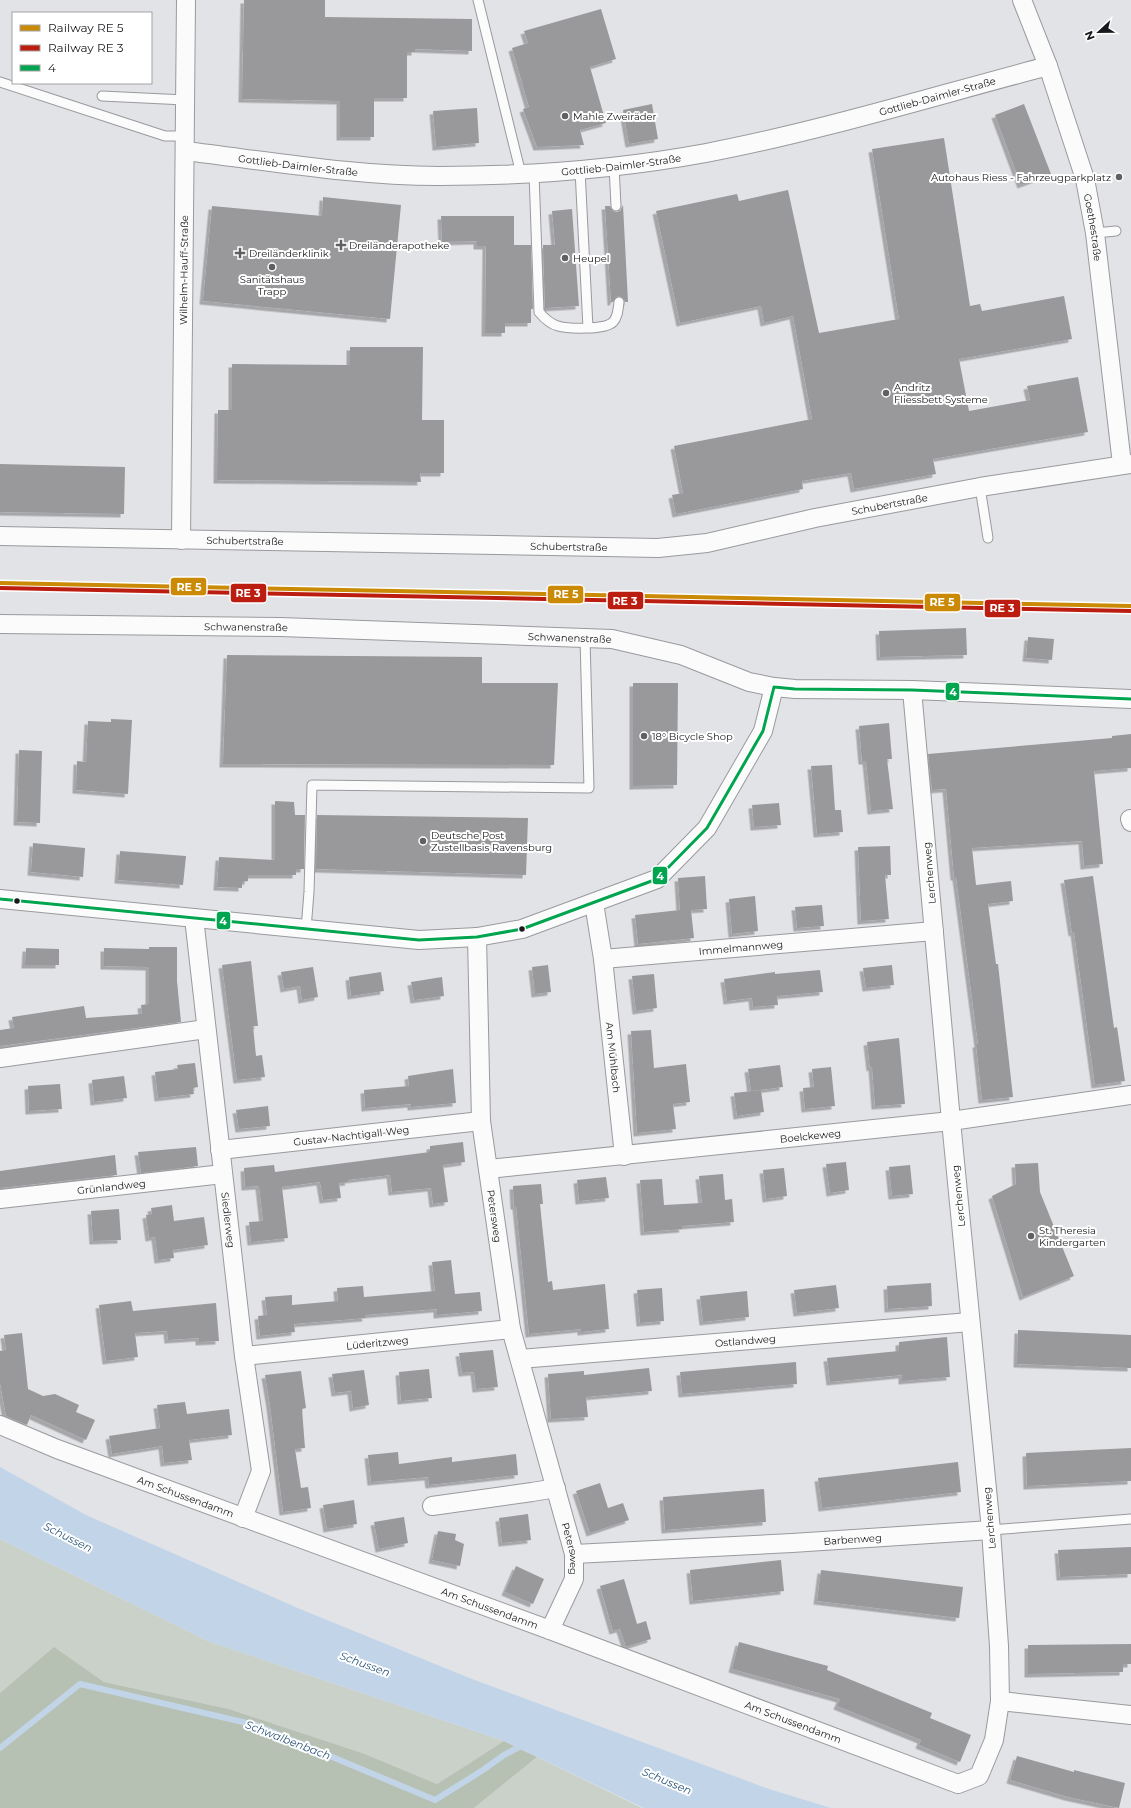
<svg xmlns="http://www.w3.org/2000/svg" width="1131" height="1808" font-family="Montserrat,sans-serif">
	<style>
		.green { fill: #cad1c9 }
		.forest { fill: #b6c1b4 }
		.water { fill: #c2d5e8 }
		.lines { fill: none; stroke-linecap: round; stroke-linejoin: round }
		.stream { stroke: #c2d5e8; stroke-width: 6 }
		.building { fill: #99999b; filter: url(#shadow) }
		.service-casing { stroke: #999a9d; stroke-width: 11 }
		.minor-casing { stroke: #999a9d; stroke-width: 20 }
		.service { stroke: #fbfbfb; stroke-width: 9 }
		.minor { stroke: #fbfbfb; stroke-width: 18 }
		.bus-1-casing { stroke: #fff; stroke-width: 6 }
		.bus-1 { stroke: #01a54f; stroke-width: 3 }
		.rail-1-casing { stroke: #fff; stroke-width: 7 }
		.rail-2-casing { stroke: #fff; stroke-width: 7 }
		.rail-1 { stroke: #ca8a05; stroke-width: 4 }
		.rail-2 { stroke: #bb1e10; stroke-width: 4 }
		.poi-dot { fill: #5f6062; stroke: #fff; stroke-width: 1.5 }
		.bus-dot { fill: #18191b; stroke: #fff; stroke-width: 1.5 }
		.labels { text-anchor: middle; stroke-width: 4; stroke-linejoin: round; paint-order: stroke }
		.street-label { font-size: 10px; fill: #18191b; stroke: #fff }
		.poi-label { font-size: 10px; fill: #18191b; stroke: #fff; text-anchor: start }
		.water-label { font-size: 11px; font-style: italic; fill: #2b5679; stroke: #fff }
		.line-badge { stroke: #fff; stroke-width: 1.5 }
		.badge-label { font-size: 11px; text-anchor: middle; font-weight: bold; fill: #fff }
	</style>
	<defs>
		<filter id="shadow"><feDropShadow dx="-3.5" dy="3.5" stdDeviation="0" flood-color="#0004"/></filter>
	</defs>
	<rect width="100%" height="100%" fill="#e2e3e7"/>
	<!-- green -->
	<path class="green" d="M0 1539 208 1641 504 1741 437 1784 365 1754 229 1709 104 1682 54 1648 0 1693Z
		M537 1757 642 1808H474Z"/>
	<!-- forest -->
	<path class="forest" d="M54 1647 104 1682 229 1709 365 1754 437 1784 504 1741 537 1757 474 1808H0V1693Z"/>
	<!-- water -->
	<path class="water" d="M0 1467 86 1515 300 1609 472 1679 769 1789 831 1808H644L504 1741 208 1641 0 1539Z"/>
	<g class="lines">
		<!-- stream -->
		<path class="stream" d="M0 1748 80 1684 256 1725 435 1800 483 1770 504 1755 525 1744"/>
	</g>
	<!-- building -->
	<path class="building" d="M244 0H325V17L472 19V51L415 49V52H407V98H374V137H340V101L242 99Z
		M601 9 616 59 590 67 606 123 580 130 584 145 537 147 523 109 529 107 512 48 528 43 524 31Z
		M652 104 658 139 629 144 623 110Z
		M1024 104 1051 174 1021 185 995 115Z
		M477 108 479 143 436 147 433 111Z
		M944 138 970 306 980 304 982 311 1064 296 1072 339 959 359 969 411 1030 400 1027 386 1078 377 1088 432 933 459 936 474 854 489 851 473 802 481 803 489 676 514 672 495 683 493 674 446 812 419 793 316 764 323 761 306 680 323 656 211 737 194 739 201 788 190 819 333 899 319 872 149Z
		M323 197 401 205 390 319 203 301 212 206 322 216Z
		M623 205 628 302H625L623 298 619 296 616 297 613 302H611L605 206H610L613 211 617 212 620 211Z
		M572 209 579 306 545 308 543 245H555L552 211Z
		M441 216H514V245H531L533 309H531V323H505V333H485L486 246H477V241L442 242Z
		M350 347H423L422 420H444V473H420L421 482 217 480 218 410H232V364L350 365Z
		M0 464 125 467 124 514 0 512Z
		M966 628 967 655 880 657 879 631Z
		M1028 637 1054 639 1052 660 1026 658Z
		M227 655 482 657V683H558L554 765 223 764Z
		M633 683H678L677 785 633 786Z
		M111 719 132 720 128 794 76 790 77 761 86 762 88 721 111 722Z
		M889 723 892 759H887L893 809 871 811 866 761H862L859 726Z
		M1131 734V768L1094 771 1103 864 1084 866 1082 841 972 848 976 885 1011 881 1013 901 988 904 996 964H998L1013 1097 982 1100 976 1044H978L956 877H954L946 789 932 790 928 754 1112 738V736Z
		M19 750 42 751 40 823 17 822Z
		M832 765 835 810H841L843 832 817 834 811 766Z
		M275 801 294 802 295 815H305L304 869H296V875H248V881L242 882V888L217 887 219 857 275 860Z
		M779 803 781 825 754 827 752 805Z
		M317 815 528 818 526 875 316 869Z
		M33 843 85 848 83 877 31 872Z
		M890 846 891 875H885L889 919 861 921 858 847Z
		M120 851 186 856 183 885 118 880Z
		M705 876 707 909 691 910 694 938 638 944 635 915 680 910 678 878Z
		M1093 876 1114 1028 1117 1027 1125 1081 1095 1085 1074 932 1072 933 1064 880Z
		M755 896 758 931 732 934 729 899Z
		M822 905 824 926 797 928 795 907Z
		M149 947H177V981L181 1022 0 1046V1030L14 1028 12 1017 84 1006 86 1018 142 1014 141 1005 149 1004V967L104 966V948L149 949Z
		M26 948 59 949V965H25Z
		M251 961 258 1026H253L256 1056 262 1055 265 1077 237 1080 222 965Z
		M548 965 551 992 535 994 532 967Z
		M892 965 894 985 866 988 863 968Z
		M313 967 318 997 302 1000 300 986 284 989 281 972Z
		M820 970 823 992 777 996 778 1005 753 1007 752 998 727 1001 724 979 775 972V974Z
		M381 972 384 991 351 996 349 977Z
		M654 974 657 1008 636 1011 632 976Z
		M442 977 444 996 414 1000 411 982Z
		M651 1030 654 1068 686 1064 690 1102 673 1104 676 1129 637 1133 631 1031Z
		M899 1038 905 1104 875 1106 872 1067 870 1068 867 1042Z
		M195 1063 198 1087 193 1088 194 1094 158 1098 155 1072 178 1069 177 1065Z
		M780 1065 783 1087 751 1091 748 1069Z
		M831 1067 835 1106 805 1109 803 1088 814 1087 812 1069Z
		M453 1069 456 1103 411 1107V1104L365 1108 364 1090 409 1086 408 1076Z
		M124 1076 127 1098 94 1102 92 1080Z
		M60 1084 62 1109 29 1111 28 1086Z
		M761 1090 764 1112 737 1116 734 1093Z
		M268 1106 270 1126 239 1129 236 1110Z
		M463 1142 465 1162 443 1165 448 1202 433 1204 431 1188 392 1192 390 1175 348 1180 349 1182 339 1183 341 1198 323 1200 320 1182 282 1187 288 1238 251 1242 249 1222 263 1221 259 1186 245 1187 244 1168 274 1165 275 1172 430 1152V1146Z
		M196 1147 198 1166 141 1173 138 1152Z
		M115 1155 117 1175 0 1188V1171Z
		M846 1162 849 1190 830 1193 826 1164Z
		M1038 1163 1040 1192 1074 1276 1023 1297 992 1196 1016 1184 1015 1164Z
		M910 1165 913 1194 892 1196 889 1167Z
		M784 1168 787 1196 766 1199 763 1170Z
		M723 1174 725 1200 732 1199 734 1222 682 1226 683 1229 644 1232 640 1180 662 1179 664 1205 702 1203 699 1176Z
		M606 1177 609 1198 579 1201 577 1180Z
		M541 1184 543 1204H540L548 1282 552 1281 553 1290 605 1284 609 1329 581 1332V1329L529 1334 516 1206H514L513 1186Z
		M172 1205 174 1221 204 1217 208 1245 173 1250 174 1258 158 1260 155 1237 149 1238 146 1215 152 1214 151 1208Z
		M119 1209 121 1240 93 1241 91 1211Z
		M451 1260 455 1294 480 1292 482 1311 437 1315V1309L365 1315 366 1318 294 1324 295 1332 260 1336 258 1316 267 1315 265 1297 292 1295V1305L338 1301 337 1288 363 1286 364 1297 435 1291 432 1262Z
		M931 1283 932 1306 888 1309 887 1286Z
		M836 1285 839 1308 797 1313 794 1290Z
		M662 1288 664 1321 640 1323 637 1290Z
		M747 1291 749 1317 703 1322 700 1296Z
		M131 1301 133 1311 216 1303 219 1341 199 1342V1338L168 1340 167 1331 135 1333 138 1357 106 1361 99 1305Z
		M1018 1330 1131 1335V1368L1017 1364Z
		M22 1333 28 1389 43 1396 55 1394 79 1405 76 1412 95 1420 86 1440 31 1415 27 1425 6 1416 0 1383V1351L6 1350 4 1335Z
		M947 1337 950 1377 902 1381V1375L830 1382 827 1358 899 1351V1342Z
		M493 1350 498 1387 476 1389 474 1372 462 1373 459 1353Z
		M796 1362 797 1384 682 1394 680 1372Z
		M649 1368 652 1391 586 1397 588 1417 551 1419 548 1374 584 1371V1375Z
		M429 1369 432 1398 401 1401 399 1372Z
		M364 1370 369 1405 353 1408 351 1391 335 1393 332 1374Z
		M301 1371 306 1408 302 1409 305 1448 295 1449 301 1488 308 1487 311 1508 283 1512 270 1405 265 1375Z
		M185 1402 187 1414 229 1409 232 1435 189 1440 192 1460 164 1463 162 1446 112 1454 109 1436 160 1428 157 1405Z
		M1131 1448V1481L1027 1486 1026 1453Z
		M398 1452 399 1464 452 1457V1462L516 1454 518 1475 429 1485 428 1477 371 1482 368 1455Z
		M958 1462 961 1492 822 1508 818 1478Z
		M600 1483 608 1508 623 1503 629 1520 590 1533 576 1491Z
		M764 1489 766 1522 665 1530 663 1497Z
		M354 1500 357 1524 327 1529 323 1505Z
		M528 1514 531 1540 502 1543 499 1518Z
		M404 1517 408 1543 379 1549 374 1522Z
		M438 1531 456 1534 455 1540 464 1544 460 1566 432 1560Z
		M1131 1547V1574L1060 1577 1058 1550Z
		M781 1560 784 1591 693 1601 690 1570Z
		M516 1566 544 1579 533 1604 505 1592Z
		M821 1570 963 1587 959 1618 817 1601Z
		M624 1579 637 1624 646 1621 651 1639 626 1647 620 1629 613 1631 600 1586Z
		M739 1642 828 1666 827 1670 932 1713 930 1718 971 1735 960 1762 919 1745 921 1740 837 1706 840 1699 732 1669Z
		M1131 1644V1664H1123V1672L1028 1674V1645Z
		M1017 1756 1074 1772V1770L1125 1783 1119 1808 1068 1797 1010 1780Z"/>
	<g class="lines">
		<!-- service casing -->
		<g class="service-casing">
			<path id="service" d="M478 0 521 174
				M0 82 165 136H185
				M102 96 185 100
				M614 166 616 206
				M580 170 588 328
				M534 173 539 312C544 318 550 324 558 326 568 329 605 330 613 322 618 317 618 309 619 302
				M1095 233 1116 231
				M980 487 988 538
				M306 929 309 892 312 785 589 788 585 638
				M991 1530 1131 1519"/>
		</g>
		<!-- minor casing -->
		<g class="minor-casing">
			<g id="minor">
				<path id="s1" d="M1022 0 1048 66 1085 179 1095 233 1122 464"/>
				<path id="s2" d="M185 151C268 161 355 176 439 176 528 176 619 169 706 153 821 131 934 96 1048 66"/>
				<path id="s3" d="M0 536 658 548 707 543 815 518 980 487 1131 464"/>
				<path id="s4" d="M181 540 186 0"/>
				<path id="s5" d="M0 624 280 627 612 639 681 655 749 682 774 687 795 689 912 690 1131 699"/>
				<path d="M1130 819 1131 822"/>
				<path d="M0 899 419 940 477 937 522 929 657 879 707 828 763 731 774 687"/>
				<path id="s6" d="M594 903 603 959 934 931"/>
				<path id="s7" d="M194 918 244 1356 261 1471 243 1518"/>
				<path id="s8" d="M477 937 481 1121 511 1329 574 1554V1579L550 1630"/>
				<path id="s9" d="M603 959 624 1156"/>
				<path d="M0 1058 206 1029"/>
				<path id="s10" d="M220 1150 481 1121"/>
				<path id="s11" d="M489 1169 951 1121 1131 1095"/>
				<path id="s12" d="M0 1199 223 1174"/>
				<path id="s13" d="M244 1356 511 1329"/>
				<path id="s14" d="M520 1359 970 1322"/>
				<path id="s15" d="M0 1425 57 1449 550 1630 958 1784 979 1776 994 1740 1000 1701 999 1646 991 1530 951 1121 912 690"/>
				<path d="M432 1506 532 1492 556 1488"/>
				<path id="s16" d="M574 1554 792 1543 991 1530"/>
				<path d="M1000 1701 1131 1715"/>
			</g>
		</g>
		<!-- service -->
		<use href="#service" class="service"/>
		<!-- minor -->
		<use href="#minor" class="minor"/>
		<!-- bus-1 casing -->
		<g class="bus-1-casing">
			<path id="bus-1" d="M774 687 795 689 912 690 1131 699
				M0 899 419 940 477 937 522 929 657 879 707 828 763 731 774 687"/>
		</g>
		<!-- bus-1 -->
		<use href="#bus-1" class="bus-1"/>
		<!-- rail-1 casing -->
		<g class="rail-1-casing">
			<path id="rail-1" d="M0 583 1131 606"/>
		</g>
		<!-- rail-2 casing -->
		<g class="rail-2-casing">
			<path id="rail-2" d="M0 588 1131 611"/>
		</g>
		<!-- rail-1 -->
		<use href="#rail-1" class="rail-1"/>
		<!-- rail-2 -->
		<use href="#rail-2" class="rail-2"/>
	</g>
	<!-- markers -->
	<g class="poi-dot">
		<circle cx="565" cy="116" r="4"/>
		<circle cx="1119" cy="177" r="4"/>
		<path d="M339 239h4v4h4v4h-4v4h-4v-4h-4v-4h4z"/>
		<path d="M238 247h4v4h4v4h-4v4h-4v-4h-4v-4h4z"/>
		<circle cx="565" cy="258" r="4"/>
		<circle cx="272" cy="267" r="4"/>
		<circle cx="886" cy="393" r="4"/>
		<circle cx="644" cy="736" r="4"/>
		<circle cx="423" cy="841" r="4"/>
		<circle cx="1031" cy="1236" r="4"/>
	</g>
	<g class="bus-dot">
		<circle cx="17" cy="901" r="3.5"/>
		<circle cx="522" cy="929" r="3.5"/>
	</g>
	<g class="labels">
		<!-- street labels -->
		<g class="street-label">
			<text dy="4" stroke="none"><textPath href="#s2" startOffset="762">Gottlieb-Daimler-Straße</textPath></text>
			<text dy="4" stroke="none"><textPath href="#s2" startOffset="114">Gottlieb-Daimler-Straße</textPath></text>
			<text dy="4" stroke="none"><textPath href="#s2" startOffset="438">Gottlieb-Daimler-Straße</textPath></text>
			<text dy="4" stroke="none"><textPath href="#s1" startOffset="239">Goethestraße</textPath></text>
			<text dy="4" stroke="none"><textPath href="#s4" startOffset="270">Wilhelm-Hauff-Straße</textPath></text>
			<text dy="4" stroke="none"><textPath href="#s3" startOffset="894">Schubertstraße</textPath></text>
			<text dy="4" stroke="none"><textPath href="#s3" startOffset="245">Schubertstraße</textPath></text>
			<text dy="4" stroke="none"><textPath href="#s3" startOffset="569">Schubertstraße</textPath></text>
			<text dy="4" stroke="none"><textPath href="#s5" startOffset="246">Schwanenstraße</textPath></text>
			<text dy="4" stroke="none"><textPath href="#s5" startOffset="570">Schwanenstraße</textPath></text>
			<text transform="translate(929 873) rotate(-95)" y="4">Lerchenweg</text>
			<text dy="4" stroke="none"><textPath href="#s6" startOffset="195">Immelmannweg</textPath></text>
			<text dy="4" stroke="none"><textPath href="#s9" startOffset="99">Am Mühlbach</textPath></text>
			<text dy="4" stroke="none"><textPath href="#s10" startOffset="132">Gustav-Nachtigall-Weg</textPath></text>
			<text dy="4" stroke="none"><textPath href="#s11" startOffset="323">Boelckeweg</textPath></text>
			<text dy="4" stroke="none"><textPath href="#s12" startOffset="112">Grünlandweg</textPath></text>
			<text transform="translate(958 1196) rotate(-96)" y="4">Lerchenweg</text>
			<text dy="4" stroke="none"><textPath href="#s8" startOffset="280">Petersweg</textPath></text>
			<text dy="4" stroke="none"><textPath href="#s7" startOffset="304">Siedlerweg</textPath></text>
			<text dy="4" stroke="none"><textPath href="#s14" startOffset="226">Ostlandweg</textPath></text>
			<text dy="4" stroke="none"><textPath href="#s13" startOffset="134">Lüderitzweg</textPath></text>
			<text dy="4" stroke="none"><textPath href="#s15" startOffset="199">Am Schussendamm</textPath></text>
			<text transform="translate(989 1518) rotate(-95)" y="4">Lerchenweg</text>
			<text dy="4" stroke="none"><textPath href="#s16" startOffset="279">Barbenweg</textPath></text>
			<text dy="4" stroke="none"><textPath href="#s8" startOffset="622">Petersweg</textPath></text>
			<text dy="4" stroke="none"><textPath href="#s15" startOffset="523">Am Schussendamm</textPath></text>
			<text dy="4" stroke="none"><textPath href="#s15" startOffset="847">Am Schussendamm</textPath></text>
		</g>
		<!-- poi labels -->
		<g class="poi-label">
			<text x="573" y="120">Mahle Zweiräder</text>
			<text x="1111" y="181" text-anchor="end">Autohaus Riess - Fahrzeugparkplatz</text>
			<text x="349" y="249">Dreiländerapotheke</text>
			<text x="249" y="257">Dreiländerklinik</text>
			<text x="573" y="262">Heupel</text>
			<text x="272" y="283" text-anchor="middle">Sanitätshaus<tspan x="272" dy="12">Trapp</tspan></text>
			<text x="894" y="391">Andritz<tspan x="894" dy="12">Fliessbett Systeme</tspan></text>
			<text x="652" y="740">18° Bicycle Shop</text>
			<text x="431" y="839">Deutsche Post<tspan x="431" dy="12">Zustellbasis Ravensburg</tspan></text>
			<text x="1039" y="1234">St. Theresia<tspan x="1039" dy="12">Kindergarten</tspan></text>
		</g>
		<!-- water labels -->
		<g class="water-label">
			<text transform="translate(68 1537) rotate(27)" y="4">Schussen</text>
			<text transform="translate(365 1664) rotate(20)" y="4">Schussen</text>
			<text transform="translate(288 1740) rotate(21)" y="4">Schwalbenbach</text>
			<text transform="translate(667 1781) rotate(23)" y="4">Schussen</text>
		</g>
	</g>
	<g class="line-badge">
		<rect x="170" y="577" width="37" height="19" rx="4" fill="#ca8a05"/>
		<rect x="230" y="583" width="37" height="20" rx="4" fill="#bb1e10"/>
		<rect x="547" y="585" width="37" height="19" rx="4" fill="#ca8a05"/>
		<rect x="607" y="591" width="37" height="19" rx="4" fill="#bb1e10"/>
		<rect x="924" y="593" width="37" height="19" rx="4" fill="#ca8a05"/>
		<rect x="984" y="599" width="37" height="19" rx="4" fill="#bb1e10"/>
		<rect x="945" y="682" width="15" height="19" rx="4" fill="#01a54f"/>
		<rect x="652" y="866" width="16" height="19" rx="4" fill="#01a54f"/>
		<rect x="216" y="911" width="15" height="19" rx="4" fill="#01a54f"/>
	</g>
	<g class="badge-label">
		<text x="189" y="591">RE 5</text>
		<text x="248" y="597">RE 3</text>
		<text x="566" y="598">RE 5</text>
		<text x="625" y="605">RE 3</text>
		<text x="942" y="606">RE 5</text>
		<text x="1002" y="612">RE 3</text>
		<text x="953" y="696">4</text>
		<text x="660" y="880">4</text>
		<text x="223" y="925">4</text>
	</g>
	<!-- legend -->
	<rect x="12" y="12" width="140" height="72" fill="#ffffff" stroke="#a3a3a4"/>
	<rect x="20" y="25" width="20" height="6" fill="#ca8a05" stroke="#a3a3a4"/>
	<text x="48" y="32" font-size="12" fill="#18191b">Railway RE 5</text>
	<rect x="20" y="45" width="20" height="6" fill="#bb1e10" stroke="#a3a3a4"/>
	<text x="48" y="52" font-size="12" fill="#18191b">Railway RE 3</text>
	<rect x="20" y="65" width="20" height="6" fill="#01a54f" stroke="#a3a3a4"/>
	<text x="48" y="72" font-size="12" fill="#18191b">4</text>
	<!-- north arrow -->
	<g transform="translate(1099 32) rotate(248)" stroke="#ffffff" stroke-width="3" paint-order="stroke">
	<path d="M0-3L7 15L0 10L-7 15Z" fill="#18191b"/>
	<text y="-6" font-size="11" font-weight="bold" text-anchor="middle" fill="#18191b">N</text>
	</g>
</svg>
